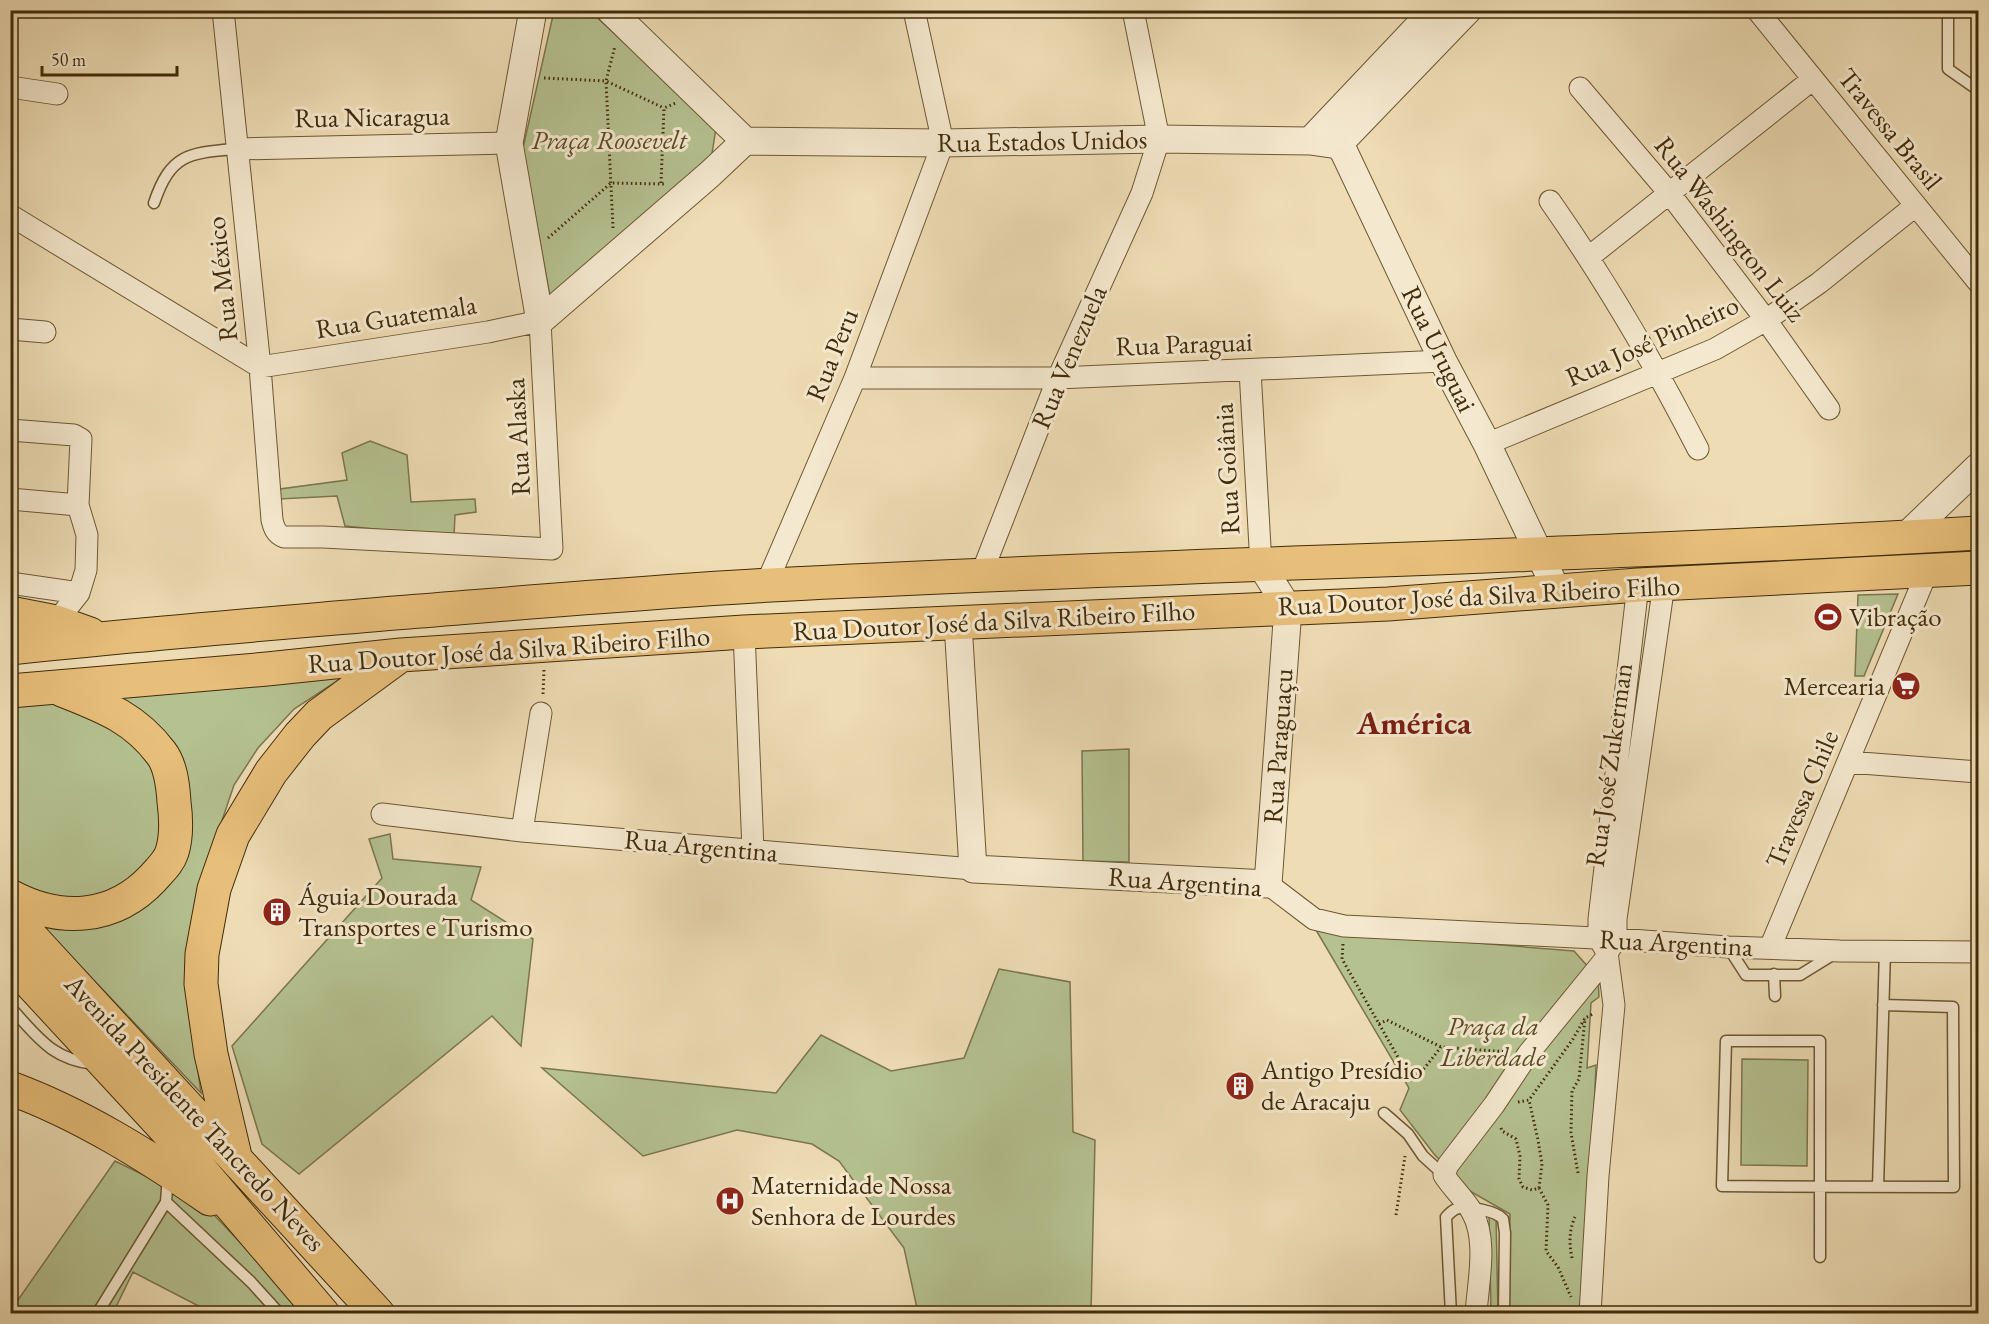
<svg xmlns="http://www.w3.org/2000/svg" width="1989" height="1324" font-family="'EB Garamond',serif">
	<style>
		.green { fill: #b5c190; stroke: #7b764d; stroke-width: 1.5 }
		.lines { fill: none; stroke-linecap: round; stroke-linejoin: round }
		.service-casing { stroke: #6c5834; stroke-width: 13 }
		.minor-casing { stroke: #6c5834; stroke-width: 23 }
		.tertiary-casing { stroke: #6c5834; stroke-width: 29 }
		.primary-casing { stroke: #412c0a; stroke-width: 35 }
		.path { stroke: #412c0a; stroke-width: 3; stroke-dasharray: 1.5 3; stroke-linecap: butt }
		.service { stroke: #f4e8ce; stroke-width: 10 }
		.minor { stroke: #f4e8ce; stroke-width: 21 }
		.tertiary { stroke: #f4e8ce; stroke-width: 27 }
		.primary { stroke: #e7be7a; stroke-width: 33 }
		.labels { text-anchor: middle; stroke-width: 6; stroke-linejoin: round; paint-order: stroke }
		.street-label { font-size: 27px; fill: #412c0a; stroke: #f4e8ce }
		.park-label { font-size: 27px; font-style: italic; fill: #584a25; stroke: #f4e8ce }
		.poi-label { font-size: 27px; fill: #412c0a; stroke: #f4e8ce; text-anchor: start }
		.district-label { font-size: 33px; font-weight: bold; fill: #7a1f14; stroke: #f4e8ce }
	</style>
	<rect width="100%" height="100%" fill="#eedcb4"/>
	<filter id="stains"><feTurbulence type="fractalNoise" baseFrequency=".00333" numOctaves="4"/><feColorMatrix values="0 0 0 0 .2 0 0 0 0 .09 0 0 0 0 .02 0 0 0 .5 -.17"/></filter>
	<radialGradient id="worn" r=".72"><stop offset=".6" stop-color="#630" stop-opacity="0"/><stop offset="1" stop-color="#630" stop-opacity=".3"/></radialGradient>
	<!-- green -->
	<path class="green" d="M554 11H590L716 128 711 160 550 297 523 148Z
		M370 441 407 455 411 502 475 499 476 512 455 515 454 537 345 526 337 496 279 499 280 489 347 480 342 453Z
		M1898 594 1864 676H1855L1858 595Z
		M357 668 294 709 258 748 234 785 207 865 189 1005 201 1093 30 913 156 886 179 786 89 686Z
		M11 696 77 707 143 740 170 805 150 873 82 903 11 885Z
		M1129 749V862L1083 861 1082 751Z
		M390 834 393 859 481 867 471 900 533 939 521 1046 492 1016 299 1174 262 1144 232 1046 382 878 369 839Z
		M1316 930 1574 951 1598 978 1599 997 1591 1003 1587 1068 1596 1065 1585 1309 1580 1313H1508L1510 1214 1461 1186 1459 1181 1434 1154 1400 1110 1409 1088Z
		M999 969 1070 982 1073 1132 1095 1140 1091 1313H918L904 1248 839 1161 812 1144 737 1130 643 1156 542 1068 776 1093 821 1035 891 1071 964 1058Z
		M1742 1059 1808 1060 1807 1166 1741 1165Z
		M115 1161 199 1202 216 1217 307 1313H212L133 1272 113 1313 11 1314V1310Z
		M1489 1214 1496 1216 1498 1313H1491Z"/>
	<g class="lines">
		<!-- service casing -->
		<g class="service-casing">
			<path id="service" d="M1948 10V69L1978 90
				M154 203C171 153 189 153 237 149
				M1728 947 1746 975H1800L1834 954
				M1774 974 1775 996
				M10 1007C38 1037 51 1059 94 1064
				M1384 1113 1408 1134 1423 1156 1444 1175
				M168 1175 166 1202 251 1282 280 1314
				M1878 1187 1885 950
				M1820 1257V1041H1726L1722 1186C1799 1187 1877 1187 1954 1187L1953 1007 1883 1005
				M97 1314 166 1202
				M1451 1314 1446 1217C1450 1213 1453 1209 1459 1208 1469 1206 1496 1211 1503 1219L1505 1233 1504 1314"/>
		</g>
		<!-- minor casing -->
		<g class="minor-casing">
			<path id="minor" d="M1757 10 1978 282
				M10 87 57 94
				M1580 88 1670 194 1766 320 1829 409
				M237 149 509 143
				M1550 201C1606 281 1654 363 1698 449
				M10 215 260 367 488 332 540 321 552 549 323 537H284C276 534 274 528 272 520L260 367 223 10
				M1589 257 1813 79
				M10 329 45 332
				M1250 370 1261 565
				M855 378H1058L1443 361
				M10 430 74 435 81 439 78 505 87 535 86 570 79 593 56 622
				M1487 444 1715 349 1766 320 1819 283 1915 206
				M10 499 78 505
				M981 575 1058 378 1142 193 1159 139 1133 10
				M10 583 79 593
				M766 585 855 378 943 143 914 10
				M744 632 753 850
				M1848 762 1978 772
				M382 814 522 831 973 869
				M522 831 541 713
				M1268 884 1314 919 1344 926 1616 939 1728 947 1840 951 1978 952
				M1770 948 1927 572
				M1609 950 1616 939V919L1664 584
				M1476 1314C1478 1282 1488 1240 1472 1212 1465 1199 1452 1188 1444 1175L1448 1165 1494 1105 1528 1054 1607 957
				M1590 1314 1598 1176 1614 1005 1607 952 1599 939V919L1638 585"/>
		</g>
		<!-- tertiary casing -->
		<g class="tertiary-casing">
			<path id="tertiary" d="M533 10 509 143 540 321
				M610 10 745 141
				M745 141 943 143 1159 139 1310 141 1338 145
				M1310 141 1434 10
				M1338 145 1344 152 1443 361 1487 444 1557 591
				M1338 145 1468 10
				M540 321 710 174 745 141
				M1905 537 1978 467
				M958 623 973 869 1268 884 1288 608 1261 565"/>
		</g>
		<!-- primary casing -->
		<g class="primary-casing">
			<path id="primary" d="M10 613 56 622 90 634
				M10 648C139 634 267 624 395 613 520 603 646 592 771 585 1173 564 1576 557 1978 533
				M10 691 267 669 401 655 744 632 1388 604 1638 585 1978 568
				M10 896C60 923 114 920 153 878 160 870 169 862 172 852 177 836 176 817 174 802 173 786 171 766 161 753 134 717 102 706 62 690
				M10 914 378 1314
				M10 961 170 1134 323 1314
				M10 1088C81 1114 148 1156 210 1199
				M235 1156 211 1054 201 984 202 954 214 889 233 835 271 772 300 735 319 715 401 655"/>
		</g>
		<!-- path -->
		<path class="path" d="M544 78 606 81 615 46
			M661 183 664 108 676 103
			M613 228 606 81 664 108
			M548 238 611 183 664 184
			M543 694 544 670
			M1343 944 1342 959 1411 1080 1423 1070 1441 1047
			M1379 1024 1387 1020 1441 1047 1508 1052
			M1518 1102 1529 1100 1573 1039 1585 1018 1593 1014
			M1501 1128 1502 1131 1516 1139 1520 1156 1519 1179 1523 1187 1532 1190 1539 1188 1542 1164 1538 1140 1529 1100
			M1578 1173 1571 1133 1572 1091 1579 1079 1585 1018
			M1539 1188 1548 1205 1546 1251 1558 1267 1571 1297
			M1396 1215 1405 1156
			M1572 1258C1569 1244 1569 1230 1575 1217"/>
		<!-- service -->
		<use href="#service" class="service"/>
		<!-- minor -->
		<use href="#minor" class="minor"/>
		<!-- tertiary -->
		<use href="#tertiary" class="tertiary"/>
		<!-- primary -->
		<use href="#primary" class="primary"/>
	</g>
	<!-- icons -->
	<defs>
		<g id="stadium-disc" transform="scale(1.5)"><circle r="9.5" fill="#8f2418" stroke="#f4e8ce"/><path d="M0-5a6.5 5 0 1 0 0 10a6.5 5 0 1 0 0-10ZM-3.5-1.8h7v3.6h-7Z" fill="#fff"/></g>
		<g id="supermarket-disc" transform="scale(1.5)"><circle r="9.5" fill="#8f2418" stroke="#f4e8ce"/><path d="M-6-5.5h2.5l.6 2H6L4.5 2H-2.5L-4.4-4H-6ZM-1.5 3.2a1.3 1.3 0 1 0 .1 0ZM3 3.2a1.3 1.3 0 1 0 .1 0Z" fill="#fff"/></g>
		<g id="building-disc" transform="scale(1.5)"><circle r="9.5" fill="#8f2418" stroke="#f4e8ce"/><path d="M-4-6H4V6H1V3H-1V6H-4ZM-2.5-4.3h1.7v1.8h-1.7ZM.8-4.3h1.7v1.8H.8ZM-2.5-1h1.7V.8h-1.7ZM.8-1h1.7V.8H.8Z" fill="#fff"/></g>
		<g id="hospital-disc" transform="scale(1.5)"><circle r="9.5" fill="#8f2418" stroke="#f4e8ce"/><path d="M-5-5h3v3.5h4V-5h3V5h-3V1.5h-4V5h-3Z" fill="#fff"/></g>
	</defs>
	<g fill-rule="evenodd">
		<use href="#stadium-disc" x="1828" y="617"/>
		<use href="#supermarket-disc" x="1906" y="686"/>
		<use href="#building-disc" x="277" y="912"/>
		<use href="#building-disc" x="1240" y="1086"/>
		<use href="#hospital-disc" x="730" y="1201"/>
	</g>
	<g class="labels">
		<!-- street labels -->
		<g class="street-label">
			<text transform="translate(372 117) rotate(-1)" y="9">Rua Nicaragua</text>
			<text transform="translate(1890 129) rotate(51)" y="9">Travessa Brasil</text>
			<text transform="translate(1042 141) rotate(-1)" y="9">Rua Estados Unidos</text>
			<text transform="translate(1730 229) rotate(52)" y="9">Rua Washington Luiz</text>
			<text transform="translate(222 279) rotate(-96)" y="9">Rua México</text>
			<text transform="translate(396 317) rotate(-9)" y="9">Rua Guatemala</text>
			<text transform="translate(1652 341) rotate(-24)" y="9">Rua José Pinheiro</text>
			<text transform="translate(1184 344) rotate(-2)" y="9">Rua Paraguai</text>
			<text transform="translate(1439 349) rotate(64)" y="9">Rua Uruguai</text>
			<text transform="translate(832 355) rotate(-68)" y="9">Rua Peru</text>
			<text transform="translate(1069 357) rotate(-67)" y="9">Rua Venezuela</text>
			<text transform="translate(518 437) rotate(-93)" y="9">Rua Alaska</text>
			<text transform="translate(1227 469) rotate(-93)" y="9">Rua Goiânia</text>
			<text transform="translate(1479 596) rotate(-3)" y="9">Rua Doutor José da Silva Ribeiro Filho</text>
			<text transform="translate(994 621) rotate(-3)" y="9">Rua Doutor José da Silva Ribeiro Filho</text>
			<text transform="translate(509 650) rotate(-4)" y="9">Rua Doutor José da Silva Ribeiro Filho</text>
			<text transform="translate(1278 746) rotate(-86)" y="9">Rua Paraguaçu</text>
			<text transform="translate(1609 765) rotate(-82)" y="9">Rua José Zukerman</text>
			<text transform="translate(1802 799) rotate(-67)" y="9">Travessa Chile</text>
			<text transform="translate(701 846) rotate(5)" y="9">Rua Argentina</text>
			<text transform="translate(1185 882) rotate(4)" y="9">Rua Argentina</text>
			<text transform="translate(1676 943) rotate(3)" y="9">Rua Argentina</text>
			<text transform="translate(195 1113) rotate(47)" y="9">Avenida Presidente Tancredo Neves</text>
		</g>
		<!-- park labels -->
		<g class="park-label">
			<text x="609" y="149">Praça Roosevelt</text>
			<text x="1493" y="1035">Praça da<tspan x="1493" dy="31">Liberdade</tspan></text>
		</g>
		<!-- poi labels -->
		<g class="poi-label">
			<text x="1849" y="626">Vibração</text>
			<text x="1885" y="695" text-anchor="end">Mercearia</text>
			<text x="298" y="905">Águia Dourada<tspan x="298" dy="31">Transportes e Turismo</tspan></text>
			<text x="1261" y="1079">Antigo Presídio<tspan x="1261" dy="31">de Aracaju</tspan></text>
			<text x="751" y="1194">Maternidade Nossa<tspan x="751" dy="31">Senhora de Lourdes</tspan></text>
		</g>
		<!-- district labels -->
		<g class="district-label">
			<text x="1414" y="734">América</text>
		</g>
	</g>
	<!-- margin -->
	<rect width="1989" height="1324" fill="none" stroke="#eedcb4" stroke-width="36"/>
	<rect x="12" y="12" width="1965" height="1300" fill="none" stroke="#412c0a" stroke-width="3"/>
	<rect x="18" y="18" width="1953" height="1288" fill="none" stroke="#412c0a" stroke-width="1.5"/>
	<!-- scale -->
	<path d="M42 66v9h135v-9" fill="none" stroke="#412c0a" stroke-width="3"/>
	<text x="51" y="66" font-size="18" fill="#412c0a" stroke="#f4e8ce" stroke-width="4.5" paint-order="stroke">50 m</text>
	<rect width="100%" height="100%" filter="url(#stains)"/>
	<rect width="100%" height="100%" fill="url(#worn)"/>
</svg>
